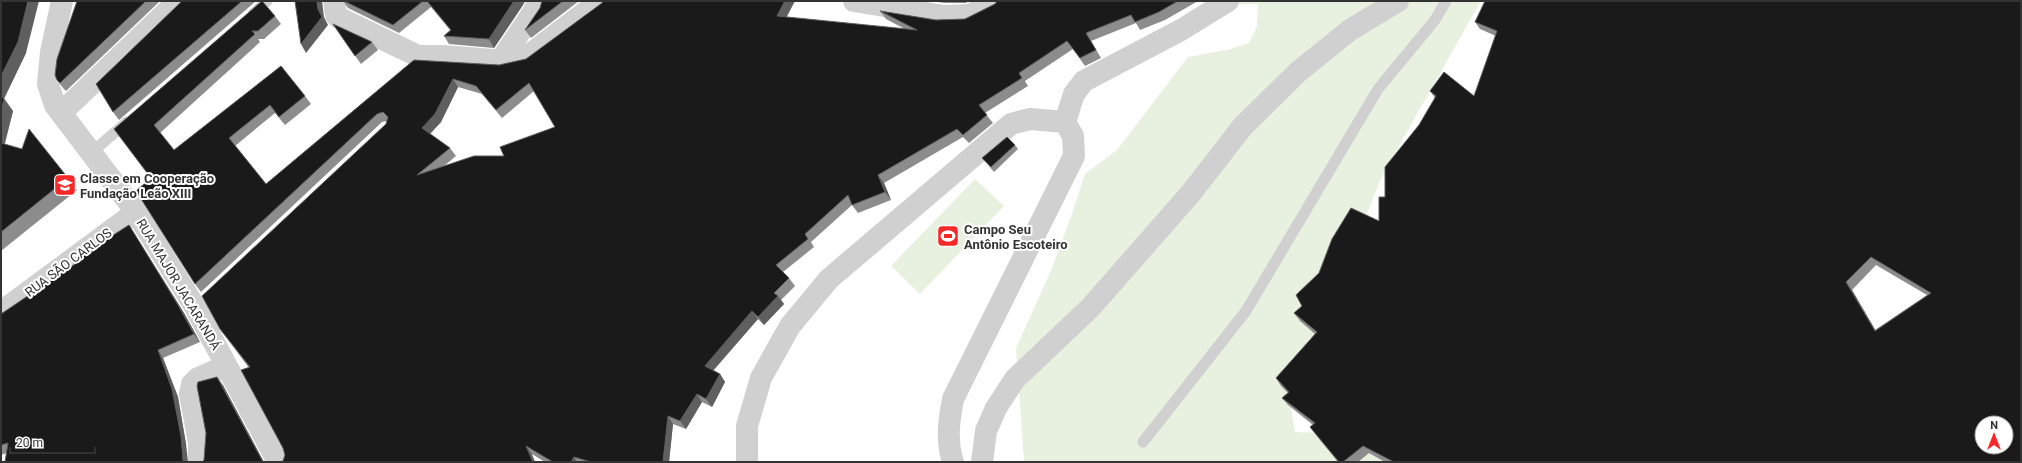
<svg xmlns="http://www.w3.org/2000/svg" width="2022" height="463" font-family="Roboto,sans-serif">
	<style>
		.green { fill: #e8f0e0 }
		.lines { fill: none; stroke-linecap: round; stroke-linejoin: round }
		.service { stroke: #d0d0d0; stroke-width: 11 }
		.minor { stroke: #d0d0d0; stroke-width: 22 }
		.wall { fill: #8c8c8c; fill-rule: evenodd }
		.shaded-wall { fill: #5f5f5f }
		.building { fill: #1a1a1a; stroke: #5f5f5f; fill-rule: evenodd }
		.labels { text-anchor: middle; stroke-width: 4; stroke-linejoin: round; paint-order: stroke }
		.poi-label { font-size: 13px; font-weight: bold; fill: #333; stroke: #fff; text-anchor: start }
		.street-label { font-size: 13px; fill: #333; stroke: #fff }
	</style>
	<rect width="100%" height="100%" fill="#fff"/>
	<!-- green -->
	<path class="green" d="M1227 1H1481L1383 174 1290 402 1295 432 1360 434 1444 462H1024L1016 348 1050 273 1072 214 1085 174 1117 150 1188 57 1227 50 1249 43 1257 26 1258 4 1227 5Z
		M975 179 1004 206 920 294 891 266Z"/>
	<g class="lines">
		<!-- service -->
		<path class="service" d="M254 13 267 1
			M91 153 127 122
			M1143 442 1246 311 1378 89 1435 20 1446 1"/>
		<!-- minor -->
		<path class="minor" d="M62 1 51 52 48 84 55 105 136 212 195 307 278 462
			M334 1 336 15 339 18 418 56H443L505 61 529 55 600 1
			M854 1 944 16 970 15 994 1
			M501 60 534 11 538 1
			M61 113 178 1
			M1 312 136 212
			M199 462V443L190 394 192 384 198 378 226 366
			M747 462V426L761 378 790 326 829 279 1011 124 1030 119 1065 122
			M953 462C946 441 949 420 953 399L1074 156 1073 136 1065 122 1074 94 1084 81 1181 30 1228 1
			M982 462 986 431 996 408 1015 379 1091 307 1191 193 1243 126 1298 72 1350 30 1398 1"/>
	</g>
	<!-- wall -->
	<path class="wall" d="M1 1 26 53 4 98 13 111 5 144 68 178 77 190 1 251Z
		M105 1H160L66 91 63 88 57 80Z
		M182 1H256L119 120 113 112Z
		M262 1 275 16 281 24 264 39H258L260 42 160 133 174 150 281 66 305 96 311 104 285 125 275 113 235 146 266 184 414 60 499 65 526 59 602 3 787 17 905 29 886 19 880 11 936 20 965 19 995 4 997 1H1198L1165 20 1140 30 1136 23 1091 41 1101 58 1085 66 1073 49 1025 81 1028 86 985 113 993 123 969 143 963 137 884 183 891 200 858 213 852 205 811 242 814 247 783 272 789 278 795 286 781 300 784 304 764 325 758 319 713 371 720 374 725 382 712 407 702 402 686 429 673 424 669 462H545L532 454 283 461 285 455 283 448 249 368 220 329 386 124 387 121 382 122 201 292 195 284 151 178 114 129ZM458 87 482 94 502 118 534 91 555 127 504 156 444 166 456 156 450 148 430 134 441 122Z
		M343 1H525L523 5 494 48 449 44 444 36 450 30 431 7 399 33 348 8Z
		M542 1H579L531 38 525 30 540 8Z
		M930 1H969L966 3H945Z
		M2021 1V462H1385L1369 453 1358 462H1338L1316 435 1310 427 1313 425 1288 405 1282 398 1288 393 1281 386 1276 378 1315 334 1300 321 1294 313 1302 306 1379 221 1385 197 1419 125 1435 98 1430 91 1474 96 1496 36 1480 29 1475 22ZM1876 265 1927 295 1875 330 1852 290Z
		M333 24 372 42 378 50 361 64Z
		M1015 145 1018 149 994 172 982 158Z
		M129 225 184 313 200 342 163 358 178 397 186 444 7 453 1 455V314L81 260Z"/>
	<!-- shaded-wall -->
	<path class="shaded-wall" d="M28 1H39L26 53 4 99 1 96V76Z
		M317 1H322L324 17 328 25 306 53 301 44 318 9Z
		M514 1H525L523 5 494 48 489 39Z
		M785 1H795L783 24 777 16Z
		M453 79 458 87 441 122 428 136 422 128Z
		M4 99 13 111 2 153 1 151V112Z
		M878 175 884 183 891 200 885 192Z
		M129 225 184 313 200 342 194 334Z
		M1846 282 1852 290 1880 338 1875 331Z
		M778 296 784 304 764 325 758 317Z
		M752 311 758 319 710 374 705 366Z
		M158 350 163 358 178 397 186 444 188 462H184L183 460Z
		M720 374 725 382 712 407 706 399Z
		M217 377 223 385 264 462H263Z
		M697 394 702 402 686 429 680 421Z
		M668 416 673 424 669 462H663Z
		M526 446 532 454 535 462H533Z
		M574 457 577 462H571Z"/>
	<!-- building -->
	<path class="building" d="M1 1H28L18 42 1 76Z
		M77 1H146L60 83 57 80 55 75 57 59Z
		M182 1H242L113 112 96 84Z
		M262 1 275 16 258 31H252L255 34 154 125 174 150 281 66 305 96 279 117 270 105 229 138 266 184 414 60 499 65 526 59 602 3 603 1H785L777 16 917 30 880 11 936 20 965 19 995 4 997 1H1178L1159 12 1135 22 1131 15 1086 33 1096 50 1080 58 1067 41 1019 73 1022 78 979 105 987 115 963 135 957 129 878 175 885 192 852 205 848 195 805 234 808 239 776 265 789 278 774 293 778 296 758 317 752 311 705 366 720 374 706 399 697 394 680 421 668 416 663 462H591L574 457 571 462H553L526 446 533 462H281L283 461 285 455 283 448 241 370 250 367 220 329 202 296 386 124 388 117 383 112 377 114 195 284 136 191 151 178 114 129ZM453 79 476 86 496 110 529 83 555 127 500 147 504 156H474L417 175 450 148 422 128 435 114Z
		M295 1H317L318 9 322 17 301 44Z
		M344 1H423L393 25Z
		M427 1H514L489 39 444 36 451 30Z
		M542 1H563L525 30 540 8Z
		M1485 1H2021V462H1394L1363 446 1343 462H1339L1310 427 1315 423 1282 398 1289 392 1276 378 1317 332 1294 313 1302 306 1296 295 1319 273 1332 239 1351 208 1379 221V197H1385V167L1419 125 1436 96 1430 91 1444 72 1474 96 1497 31 1475 22ZM1871 257 1931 293 1875 331 1846 282ZM1982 423H2006V447H1982Z
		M333 24 372 42 355 56Z
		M1 95 4 99 1 112Z
		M29 129 68 178 1 232V143L22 149Z
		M1007 137 1015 145 991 167 982 158Z
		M129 225 178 305 194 334 158 350 172 389 181 436 183 460 184 462H5L8 443 1 445V314L81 260 79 257 85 253Z
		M217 377 262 460 263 462H202L204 460 206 433 197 386 198 382Z"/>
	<!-- icons -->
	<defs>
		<g id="school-square" transform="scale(1.15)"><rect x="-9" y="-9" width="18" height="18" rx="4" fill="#f62928" stroke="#fff"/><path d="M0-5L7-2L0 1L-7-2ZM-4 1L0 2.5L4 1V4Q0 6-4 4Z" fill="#fff"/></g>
		<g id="stadium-square" transform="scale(1.15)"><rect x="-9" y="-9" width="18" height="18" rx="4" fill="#f62928" stroke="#fff"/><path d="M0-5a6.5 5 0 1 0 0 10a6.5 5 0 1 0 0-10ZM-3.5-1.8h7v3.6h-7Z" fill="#fff"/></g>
	</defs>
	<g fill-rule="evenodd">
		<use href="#school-square" x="65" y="185"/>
		<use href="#stadium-square" x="948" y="236"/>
	</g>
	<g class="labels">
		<!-- poi labels -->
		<g class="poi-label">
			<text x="80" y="183">Classe em Cooperação<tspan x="80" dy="15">Fundação Leão XIII</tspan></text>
			<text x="964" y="234">Campo Seu<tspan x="964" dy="15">Antônio Escoteiro</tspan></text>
		</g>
		<!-- street labels -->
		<g class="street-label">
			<text transform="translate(68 262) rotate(-37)" y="5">RUA SÃO CARLOS</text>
			<text transform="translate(179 284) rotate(59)" y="5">RUA MAJOR JACARANDÁ</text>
		</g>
	</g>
	<!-- border -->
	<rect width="2022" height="463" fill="none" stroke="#333333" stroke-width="4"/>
	<!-- north arrow -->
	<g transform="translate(1994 435)"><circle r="19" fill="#ffffff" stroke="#adadad"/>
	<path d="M0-3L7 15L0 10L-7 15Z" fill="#f62928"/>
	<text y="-6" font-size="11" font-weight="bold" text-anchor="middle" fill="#333333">N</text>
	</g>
	<!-- scale -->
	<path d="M10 447v6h85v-6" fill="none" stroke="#333333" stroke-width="2"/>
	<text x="16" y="447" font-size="12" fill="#333333" stroke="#ffffff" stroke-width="3" paint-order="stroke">20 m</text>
</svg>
